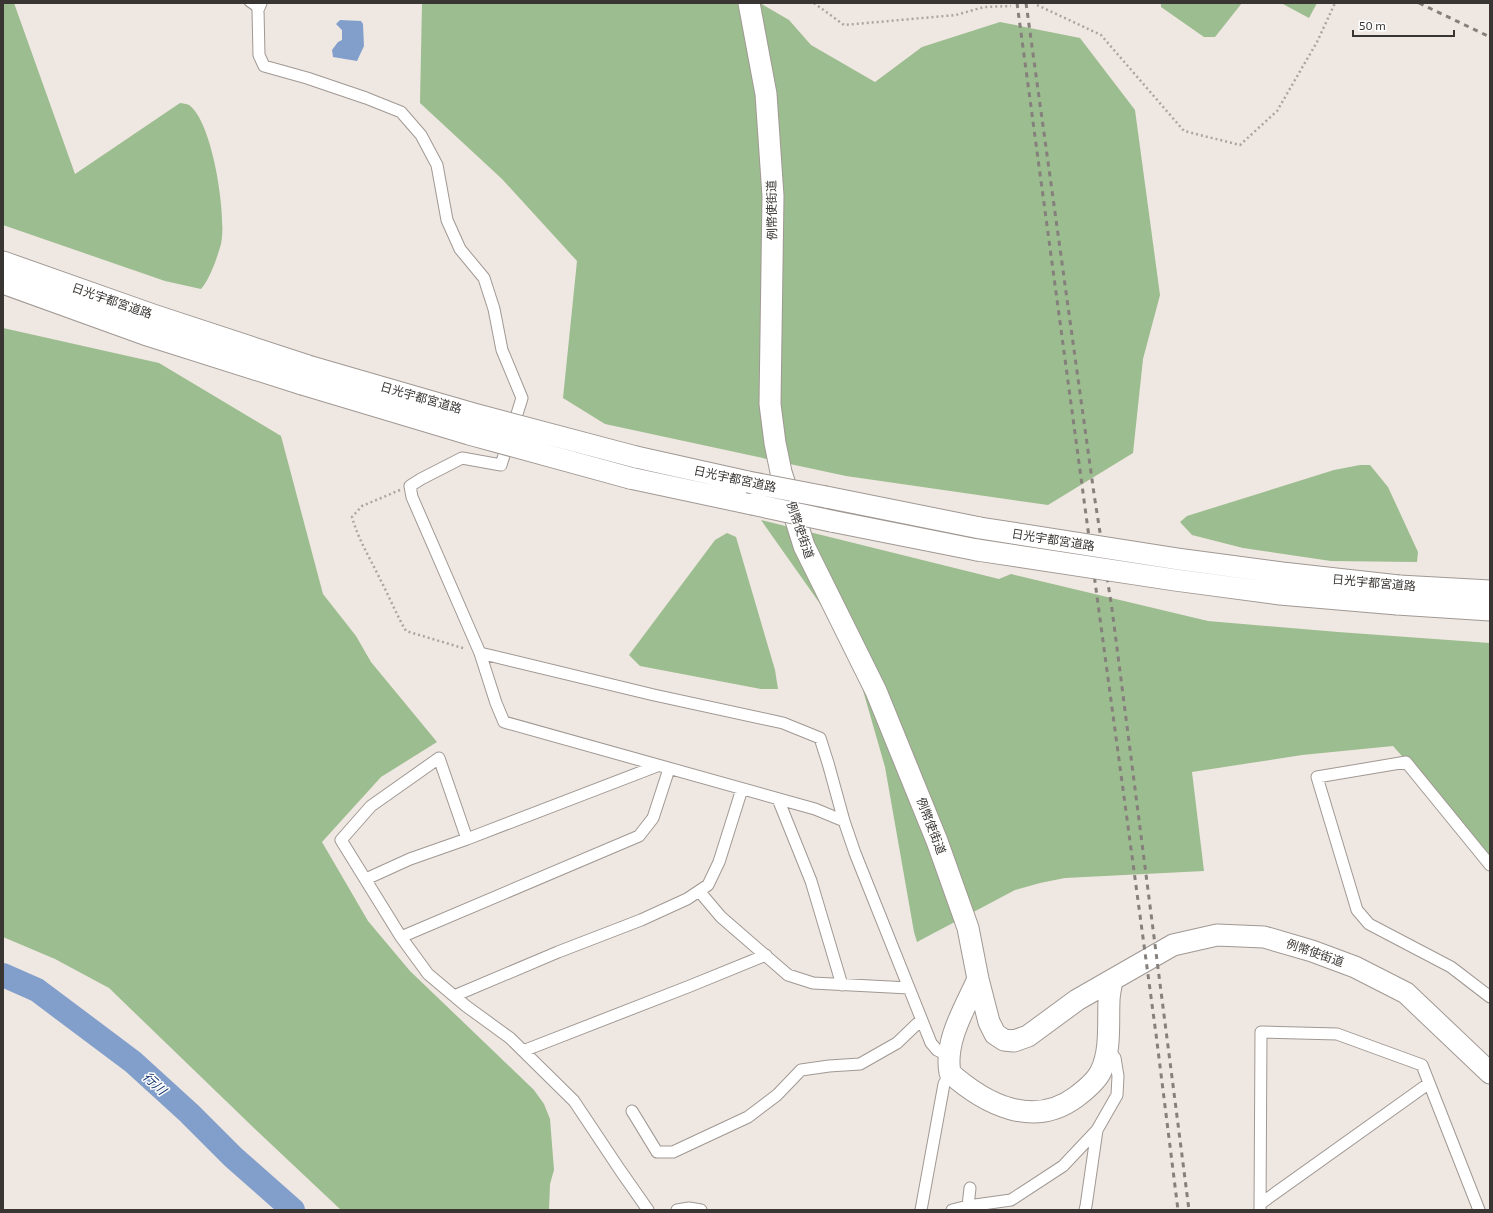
<svg xmlns="http://www.w3.org/2000/svg" width="1493" height="1213" font-family="'Exo 2','Noto Sans JP',sans-serif">
	<style>
		.forest { fill: #9cbd8f }
		.water { fill: #829fcb }
		.lines { fill: none; stroke-linecap: round; stroke-linejoin: round }
		.river { stroke: #829fcb; stroke-width: 24 }
		.lane-casing { stroke: #a09893; stroke-width: 8 }
		.street-casing { stroke: #a09893; stroke-width: 13 }
		.highway-casing { stroke: #a09893; stroke-width: 23 }
		.path { stroke: #aba5a0; stroke-width: 2.5; stroke-dasharray: 2 3; stroke-linecap: butt }
		.lane { stroke: #fff; stroke-width: 5.5 }
		.street { stroke: #fff; stroke-width: 11 }
		.highway { stroke: #fff; stroke-width: 21 }
		.rail { stroke: #85807c; stroke-width: 3; stroke-dasharray: 5 5; stroke-linecap: butt }
		.highway-bridge-casing { stroke: #a09893; stroke-width: 23; stroke-linecap: butt }
		.highway-bridge { stroke: #fff; stroke-width: 21 }
		.labels { text-anchor: middle; stroke-width: 3; stroke-linejoin: round; paint-order: stroke }
		.street-label { font-size: 12px; fill: #383533; stroke: #fff }
		.water-label { font-size: 13px; font-style: italic; fill: #0e3167; stroke: #fff }
	</style>
	<rect width="100%" height="100%" fill="#efe7e1"/>
	<!-- forest -->
	<path class="forest" d="M3 3H14L75 174 180 103C182 103 187 104 189 105 213 122 227 217 221 244 217 258 210 279 201 289L165 281 3 225Z
		M422 3H760L789 20 811 45 875 82 922 47 1000 22 1080 38 1135 110 1160 295 1143 359 1133 453 1048 505 846 476 605 424 563 398 577 261 502 179 420 103Z
		M1161 3H1242L1215 37H1204L1161 7Z
		M1281 3H1317L1309 18Z
		M3 328 159 363 281 436 323 594 356 636 371 662 437 742 381 777 322 842 368 921 410 971 534 1090 544 1104 550 1119 554 1170 550 1184 549 1210H341L255 1129 109 988 55 959 3 937Z
		M1360 465H1370L1388 487 1418 552 1417 562 1331 561 1243 548 1192 535 1180 522 1187 516 1334 470Z
		M761 520 999 579 1011 574 1208 621 1338 632 1490 643V866L1433 791 1393 746 1302 755 1192 772 1204 871 1065 878 1040 883 1015 890 917 942 914 932 885 767 858 673 864 666Z
		M727 533 736 537 775 670 778 689H761L640 666 629 655 715 540Z"/>
	<!-- water -->
	<path class="water" d="M340 20 361 21 363 24 364 46 357 61 333 57 332 50 338 42 342 40V30L336 24Z"/>
	<g class="lines">
		<!-- river -->
		<path class="river" d="M3 975 37 990 133 1062 189 1113 233 1157 293 1210"/>
		<!-- lane casing -->
		<g class="lane-casing">
			<path id="lane" d="M248 3 258 10"/>
		</g>
		<!-- street casing -->
		<g class="street-casing">
			<path id="street" d="M261 3 258 10 259 55 264 66 307 78 366 98 401 112 421 135 437 165 447 220 460 249 484 278 494 309 502 350 522 398 501 465 462 458 421 479 410 486 412 497 480 653 496 703 504 722 815 809 844 821 855 853 931 1043 937 1050 949 1056
				M480 653 654 695 783 723 820 738 828 763 844 821
				M778 799 811 881 842 985
				M467 839 439 758 371 806 341 840 401 937 428 974 466 1006 510 1038 574 1101 620 1170 648 1210
				M1490 865 1406 762 1317 777 1357 910 1369 924 1451 967 1490 997
				M366 879 410 859 467 839 657 766
				M699 891 721 917 788 975 813 983 909 988
				M401 937 639 836 653 818 669 769
				M454 996 558 952 641 920 687 899 708 885 719 862 742 789
				M523 1051 690 986 766 955
				M632 1111 657 1152H673L748 1117 777 1095 801 1070 829 1066 860 1064 897 1043 921 1020
				M970 1188 968 1206 970 1210
				M1260 1204 1428 1084
				M677 1210 689 1208 701 1210
				M921 1210 944 1084 950 1073
				M952 1210 968 1206 1011 1200 1063 1166 1097 1130 1117 1095 1118 1076 1115 1058 1108 1049
				M1085 1210 1086 1206 1097 1130
				M1260 1210 1261 1032 1337 1034 1422 1065 1479 1210"/>
		</g>
		<!-- highway casing -->
		<g class="highway-casing">
			<path id="highway" d="M749 3 766 94 773 196 770 404 775 443 781 472 804 546 876 691 937 841 968 928 978 979 989 1022 995 1034 1004 1040 1014 1041 1028 1036 1077 1000 1173 945 1217 935 1264 937 1312 951 1355 967 1406 993 1490 1073
				M3 262 153 315 308 366
				M3 283 144 334 302 384
				M636 457 748 482
				M630 478 752 504
				M826 497 980 528
				M831 521 977 550
				M1399 586 1490 591
				M1397 604 1490 610
				M978 979C965 1008 944 1041 950 1073 985 1104 1033 1129 1076 1097 1084 1091 1097 1080 1101 1071 1111 1051 1108 1023 1109 1001 1109 994 1111 987 1112 980"/>
		</g>
		<!-- path -->
		<path class="path" d="M814 3 844 25 956 15 984 7 1011 6
			M1037 5 1101 35 1184 131 1240 145 1277 111 1317 42 1335 3
			M400 490 362 506 352 517C358 539 370 558 380 579 389 596 396 614 406 631L466 649"/>
		<!-- lane -->
		<use href="#lane" class="lane"/>
		<!-- street -->
		<use href="#street" class="street"/>
		<!-- highway -->
		<use href="#highway" class="highway"/>
		<!-- rail -->
		<path class="rail" d="M1017 3 1156 1034 1178 1210
			M1026 3 1094 494 1112 609 1189 1210
			M1419 3 1490 37"/>
		<!-- highway-bridge casing -->
		<g class="highway-bridge-casing">
			<path id="highway-bridge" d="M308 366 474 414 636 457
				M302 384 469 434 630 478
				M748 482 826 497
				M752 504 831 521
				M980 528 1178 559 1282 573 1399 586
				M977 550 1175 580 1280 594 1397 604"/>
		</g>
		<!-- highway-bridge -->
		<use href="#highway-bridge" class="highway-bridge"/>
	</g>
	<g class="labels">
		<!-- street labels -->
		<g class="street-label">
			<text transform="translate(772 210) rotate(-91)" y="4">例幣使街道</text>
			<text transform="translate(112 301) rotate(19)" y="4">日光宇都宮道路</text>
			<text transform="translate(421 398) rotate(16)" y="4">日光宇都宮道路</text>
			<text transform="translate(735 479) rotate(12)" y="4">日光宇都宮道路</text>
			<text transform="translate(800 530) rotate(71)" y="4">例幣使街道</text>
			<text transform="translate(1053 540) rotate(9)" y="4">日光宇都宮道路</text>
			<text transform="translate(1374 583) rotate(5)" y="4">日光宇都宮道路</text>
			<text transform="translate(931 826) rotate(69)" y="4">例幣使街道</text>
			<text transform="translate(1315 953) rotate(19)" y="4">例幣使街道</text>
		</g>
		<!-- water labels -->
		<g class="water-label">
			<text transform="translate(155 1083) rotate(43)" y="5">行川</text>
		</g>
	</g>
	<!-- border -->
	<rect width="1493" height="1213" fill="none" stroke="#383533" stroke-width="8"/>
	<!-- scale -->
	<path d="M1353 30v6h101v-6" fill="none" stroke="#383533" stroke-width="2"/>
	<text x="1359" y="30" font-size="12" fill="#383533" stroke="#ffffff" stroke-width="3" paint-order="stroke">50 m</text>
</svg>
